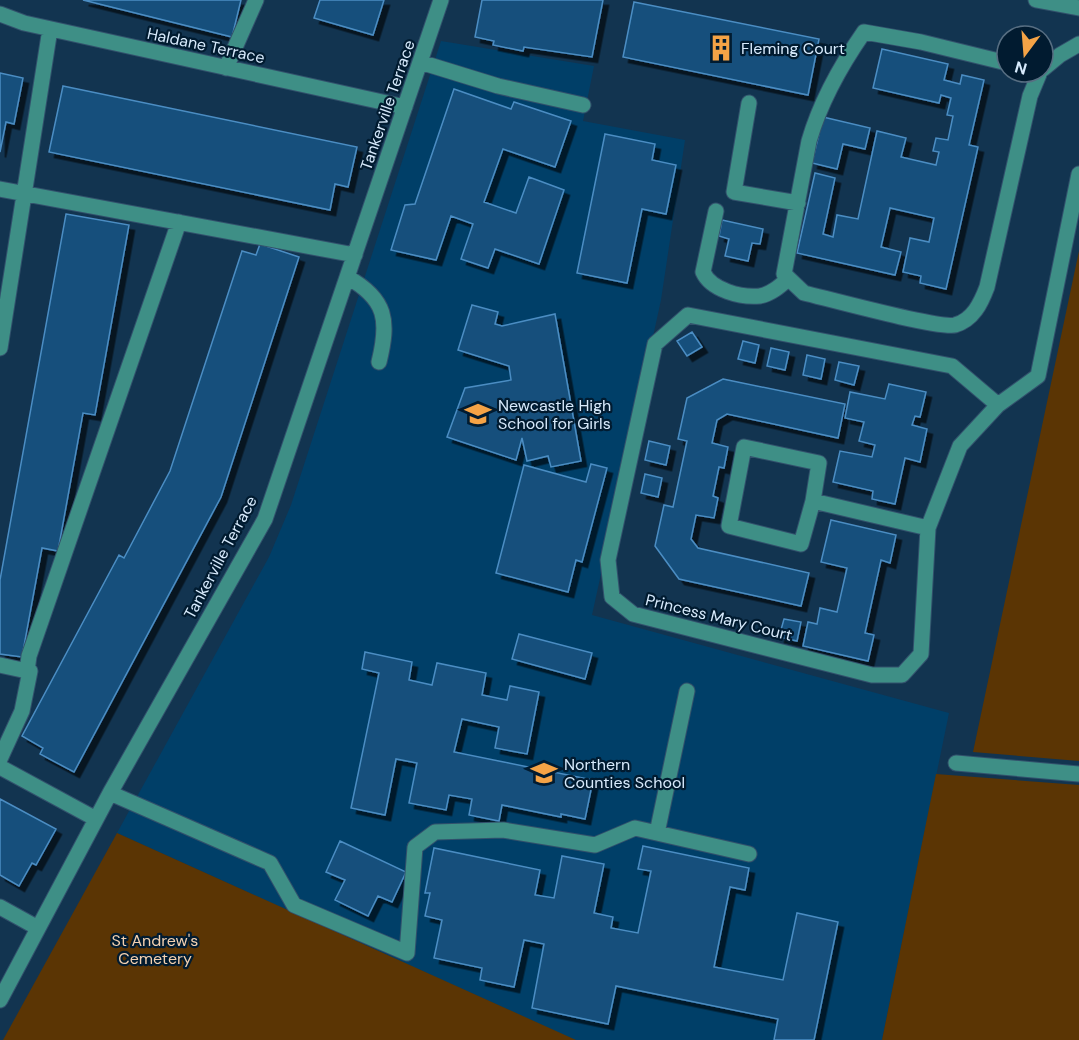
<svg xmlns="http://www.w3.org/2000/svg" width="1079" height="1040" font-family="'DM Sans',sans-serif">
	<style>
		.built { fill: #003f68 }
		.green { fill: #5b3504 }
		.building { fill: #14507c; stroke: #4c8dc3; stroke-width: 1.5; filter: url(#shadow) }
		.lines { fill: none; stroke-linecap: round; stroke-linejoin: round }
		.minor-casing { stroke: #32516c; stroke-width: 17 }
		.minor { stroke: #3e8f86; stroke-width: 15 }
		.labels { text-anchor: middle; stroke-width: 4.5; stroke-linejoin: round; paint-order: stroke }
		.street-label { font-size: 16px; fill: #d7eafc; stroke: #011b30 }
		.poi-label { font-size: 16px; fill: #d7eafc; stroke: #011b30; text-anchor: start }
		.park-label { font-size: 16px; fill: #f4d1b0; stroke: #011b30 }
	</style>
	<defs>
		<filter id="shadow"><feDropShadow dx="5.5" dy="5.5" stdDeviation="0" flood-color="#0009"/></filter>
	</defs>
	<rect width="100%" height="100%" fill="#123450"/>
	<!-- built -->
	<path class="built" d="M441 41 594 66 583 121 685 140 661 300 592 615 949 713 882 1040H575L117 833 269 557 291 505Z"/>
	<!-- green -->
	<path class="green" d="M1079 251V761L973 752 1068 303Z
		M936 774 1079 785V1040H882Z
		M117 833 576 1040H3Z"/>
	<!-- building -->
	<path class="building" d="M83 0H241L232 37Z
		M320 0H384L373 35 314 18Z
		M482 0H603L592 57 524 47 523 51 493 45 494 41 475 37Z
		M634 2 819 39 808 95 623 57Z
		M882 49 948 64 944 80 960 84 962 75 984 80 969 145 978 147 946 289 920 283 921 276 903 272 910 238 929 242 934 218 890 208 881 247 901 252 895 275 797 253 815 173 835 178 823 234 833 237 837 215 858 219 877 131 906 138 901 157 936 165 939 152 933 151 936 138 948 140 953 116 947 115 951 98 941 95 939 103 873 88Z
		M0 73 23 78 14 124 6 122 0 152Z
		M63 86 357 147 348 187 335 184 330 210 49 152Z
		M454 89 511 109 514 102 571 121 555 167 503 149 484 202 516 213 529 177 564 190 539 264 495 249 488 268 461 259 473 224 451 216 436 260 391 250 405 205 415 204Z
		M823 117 870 128 865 149 843 144 837 169 812 163Z
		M605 134 655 144 652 160 676 165 666 214 642 209 627 283 577 273Z
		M66 214 129 225 95 415 83 413 58 551 42 548 22 657 0 654V580Z
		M722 220 763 229 760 244 752 243 748 261 725 256 729 239 719 236Z
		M260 244 299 257 221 497 74 772 40 754 43 748 22 736 119 555 124 558 170 471 242 251 256 255Z
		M472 305 498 312 495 324 502 326 555 314 581 461 551 467 548 456 527 461 522 438 516 460 447 437 465 388 511 380 509 366 458 350Z
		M692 332 702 347 687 356 677 341Z
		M743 341 759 345 755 363 738 359Z
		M771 348 789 352 785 370 767 366Z
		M807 355 825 359 821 379 803 375Z
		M839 362 859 366 854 385 835 380Z
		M723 379 845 404 838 438 727 414 717 420 712 443 728 447 724 468 719 467 713 496 718 498 714 518 696 515 691 539 698 548 809 573 801 606 679 579 655 546 664 505 673 507 687 441 678 439 687 398Z
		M889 384 926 392 920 417 915 416 912 425 927 429 920 462 905 458 895 504 872 499 873 491 833 482 840 451 872 457 875 445 859 441 864 422 845 418 850 392 885 399Z
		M649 441 670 446 666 465 645 460Z
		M591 464 607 468 582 562 576 560 568 592 496 573 524 465 586 482Z
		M645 474 662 478 658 497 641 493Z
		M831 520 896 535 890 563 881 560 865 633 874 635 868 661 803 646 808 622 817 624 820 608 837 612 847 568 821 562Z
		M784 619 801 622 797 641 779 637Z
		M519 634 592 653 585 679 512 659Z
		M365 652 412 662 409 680 432 685 437 663 486 673 482 695 507 700 510 686 539 692 527 754 495 748 499 727 462 719 454 752 593 780 585 819 561 814V817L502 805 499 821 469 815 472 799 449 795 446 810 409 803 417 763 396 759 385 815 351 808 379 673 362 669Z
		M0 799 56 829 36 865 32 863 19 886 0 875Z
		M340 841 406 872 392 902 378 896 368 916 335 900 345 880 326 872Z
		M643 846 749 868 745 890 730 887 714 967 783 980 797 913 838 922 814 1040H774L778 1019 616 986 608 1024 532 1008 544 944 524 940 514 987 480 980 482 968 434 958 442 920 425 916 430 893H425L434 848 540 870 535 895 554 898 562 856 604 864 594 913 613 917 611 928 638 933 651 871 638 869Z"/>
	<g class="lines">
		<!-- minor casing -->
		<g class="minor-casing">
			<path id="minor" d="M1036 0 1079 8
				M0 14 24 23 405 107
				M420 62 498 86 583 105
				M1007 63 921 42 864 32C841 65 820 103 809 141L784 274 804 293C829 299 939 329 955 325 973 320 981 303 987 287L1030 96 1040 72
				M226 68 256 0
				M1043 69 1060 55 1079 44
				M749 103 734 192 798 203
				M0 189 355 255
				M716 211 703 272C711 290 741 298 760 296 771 294 780 286 788 279
				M347 277C387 299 389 321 379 362
				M0 348 50 29
				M998 405 952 366 688 315 655 344 608 560 612 597 633 614 872 675H902L921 654 928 528 960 446 998 405 1038 376 1079 174
				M813 501 819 463 744 447 729 526 801 544 813 501 928 528
				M0 665 27 671
				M0 759 22 711 30 671H27L29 656 179 222
				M956 763 1079 774
				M0 767 96 819
				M110 793 270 863 294 905 407 953 415 847 435 832 503 830 595 845 635 828 749 854
				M657 833 687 691
				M0 907 38 928
				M0 1000 110 793 265 519 441 0"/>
		</g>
		<!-- minor -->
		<use href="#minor" class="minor"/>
	</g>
	<!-- icons -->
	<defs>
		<g id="building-bare" transform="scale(2.07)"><path d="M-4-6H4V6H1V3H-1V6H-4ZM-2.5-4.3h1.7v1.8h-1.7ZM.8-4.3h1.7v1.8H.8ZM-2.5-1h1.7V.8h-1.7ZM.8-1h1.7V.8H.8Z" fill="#f5a346" stroke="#011b30" stroke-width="2.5" paint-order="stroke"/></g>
		<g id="school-bare" transform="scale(2.07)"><path d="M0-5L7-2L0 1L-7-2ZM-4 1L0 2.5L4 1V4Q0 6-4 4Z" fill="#f5a346" stroke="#011b30" stroke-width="2.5" paint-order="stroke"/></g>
	</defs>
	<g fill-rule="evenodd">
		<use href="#building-bare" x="721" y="48"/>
		<use href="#school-bare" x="478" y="414"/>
		<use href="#school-bare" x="544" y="773"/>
	</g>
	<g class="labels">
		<!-- street labels -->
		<g class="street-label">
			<text transform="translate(206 45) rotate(12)" y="6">Haldane Terrace</text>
			<text transform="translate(387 105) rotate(-71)" y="6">Tankerville Terrace</text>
			<text transform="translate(220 557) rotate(-62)" y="6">Tankerville Terrace</text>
			<text transform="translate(719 617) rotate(14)" y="6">Princess Mary Court</text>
		</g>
		<!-- poi labels -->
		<g class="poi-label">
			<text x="741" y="54">Fleming Court</text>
			<text x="498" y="411">Newcastle High<tspan x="498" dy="18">School for Girls</tspan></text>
			<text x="564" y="770">Northern<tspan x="564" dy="18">Counties School</tspan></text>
		</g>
		<!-- park labels -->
		<g class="park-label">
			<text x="155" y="946">St Andrew's<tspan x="155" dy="18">Cemetery</tspan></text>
		</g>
	</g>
	<!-- north arrow -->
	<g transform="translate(1025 54) rotate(196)"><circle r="28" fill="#011b30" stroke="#576e82" stroke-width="1.5"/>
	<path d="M0-4.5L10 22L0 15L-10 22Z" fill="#f5a346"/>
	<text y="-9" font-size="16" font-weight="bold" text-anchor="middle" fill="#d7eafc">N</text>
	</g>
</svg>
